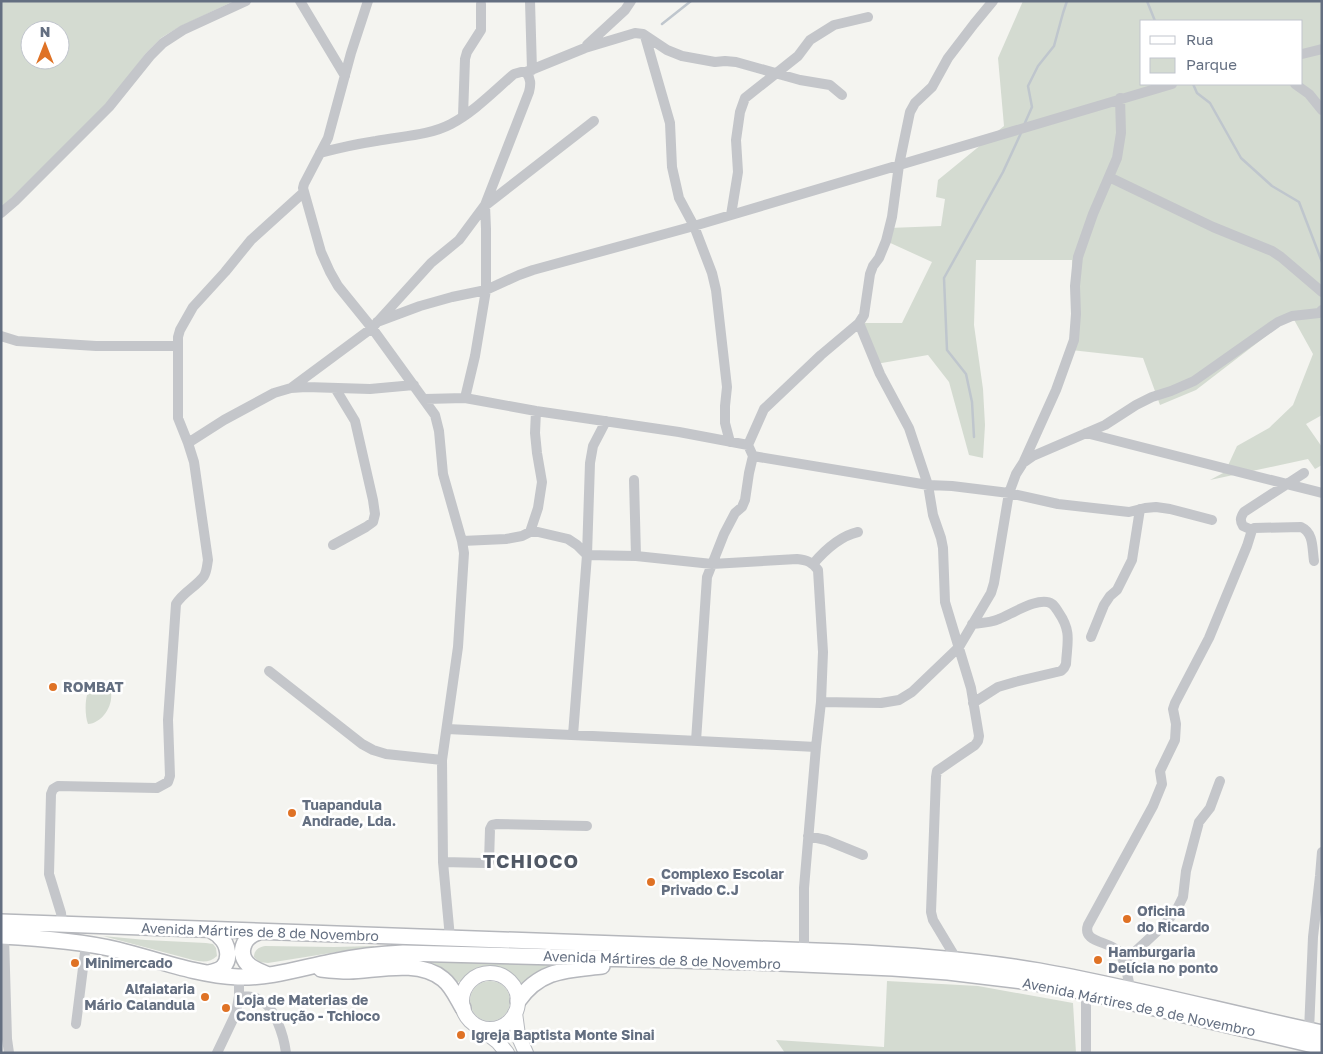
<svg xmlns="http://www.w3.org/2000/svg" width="1323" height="1054" font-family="'Golos Text',sans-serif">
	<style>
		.green { fill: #d4dbd1; fill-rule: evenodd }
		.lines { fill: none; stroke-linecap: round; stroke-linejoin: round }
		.stream { stroke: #bfc6cd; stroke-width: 2.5 }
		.secondary-casing { stroke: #b6b9be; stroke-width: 16 }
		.primary-casing { stroke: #b5b7bc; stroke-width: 18 }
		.street { stroke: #c4c6ca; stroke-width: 10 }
		.secondary { stroke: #fff; stroke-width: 14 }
		.primary { stroke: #fff; stroke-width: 15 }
		.poi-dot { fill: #df7225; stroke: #fff; stroke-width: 2 }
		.labels { text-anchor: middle; stroke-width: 5; stroke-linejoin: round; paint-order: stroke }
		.poi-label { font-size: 14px; font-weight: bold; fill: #646f81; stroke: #fff; text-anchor: start }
		.street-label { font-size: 14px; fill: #646f81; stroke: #fff }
		.district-label { font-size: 19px; font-weight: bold; letter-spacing: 1px; fill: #515966; stroke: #fff }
	</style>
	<rect width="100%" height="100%" fill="#f4f4f0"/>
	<!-- green -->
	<path class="green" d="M1 1H234L179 27 161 38 146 53 107 104 1 208ZM30 30H60V60H30Z
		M1023 1H1322V415L1306 424 1322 447V465L1315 469 1308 459 1210 480 1225 472 1237 446 1269 428 1293 405 1313 354 1292 316 1196 390 1160 405 1143 358 1071 350 1072 260H976L974 325 983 389 985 425 983 458 969 455 949 382 928 355 876 364 859 323H902L932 262 886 241 889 228 941 226 945 199 936 197 938 180 1004 126 998 58ZM1142 21H1302V84H1142Z
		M109 685C110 687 111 690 111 693 113 706 102 723 88 724 85 716 85 703 87 695Z
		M103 936 146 940 206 943 213 944 216 948 217 956C210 963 202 962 193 960Z
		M265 946 334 947 374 946V948L343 951 268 963 259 962 254 957C254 950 259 947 265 946Z
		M443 961 562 965 521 987C517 984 515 979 511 975 500 965 481 964 469 973 464 977 462 981 456 983L402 962Z
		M470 1001a20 20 0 1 1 40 0a20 20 0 1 1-40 0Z
		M887 981 978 986 1073 1003 1076 1053H785L776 1040 884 1047Z"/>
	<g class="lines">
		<!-- stream -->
		<path class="stream" d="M1147 1 1155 21
			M662 24 691 1
			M1193 84 1197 93 1210 103 1241 158 1272 186 1299 202 1322 262
			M1024 125 1032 107 1028 86 1038 66 1054 46 1063 13 1067 1
			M974 437 972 402 966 374 947 350 944 278 1003 172 1021 133"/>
		<!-- secondary casing -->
		<g class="secondary-casing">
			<path id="secondary" d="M462 1001a28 28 0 1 1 56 0a28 28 0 1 1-56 0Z
				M515 1013 518 1035 526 1053
				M479 1027 498 1042 507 1053"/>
		</g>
		<!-- primary casing -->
		<g class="primary-casing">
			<path id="primary" d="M1 922 843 952C909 955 975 960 1039 971 1134 988 1228 1013 1322 1033
				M259 932C243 936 236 955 250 966 255 970 262 972 268 975
				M1 936C41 938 80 941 118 950 158 960 197 975 238 977 270 978 301 968 331 962 355 957 379 954 403 953L754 962 893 968 948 972 1030 982 1086 992 1322 1047
				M321 969C330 970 340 971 349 971 378 970 418 959 443 979 452 986 457 998 463 1008
				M208 973C213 972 220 970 223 967 231 959 228 944 220 937 218 934 214 932 210 930
				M518 1001C540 969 567 970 602 966"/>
		</g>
		<!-- street -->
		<path class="street" d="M300 1 345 76
			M368 1 351 53 328 138 304 184 303 188 321 252 330 272 338 286 372 328 435 415 439 431 443 474 462 541 464 553 458 647 442 760 443 862 450 938
			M530 1 532 70
			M645 36 670 123 672 167 679 198 694 226 712 273 716 290 727 387 725 406V423L730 442
			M587 45 625 10 631 1
			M1302 54 1322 49
			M1295 84 1309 94 1322 110
			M463 116 465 59 467 52 481 30V4
			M320 153C338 148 357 144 376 141 401 136 428 136 451 124 474 112 494 91 514 74L521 72H526L585 48 635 33 643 34 667 50 682 56 715 62 725 61 736 62 800 80 830 85 842 95
			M1109 177 1213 227 1272 251 1281 257 1322 292
			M486 205 594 121
			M1 213 15 201 109 107 150 56 163 43 183 30 246 1
			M731 215 738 172 736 140 740 112 745 98 798 56 810 40 834 25 868 17
			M377 322 420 306 452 297 486 290 519 275 533 270 694 226 1172 84
			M859 323 880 374 909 428 928 485 933 515 941 538 943 548 945 602 971 688 979 736 978 741 975 745 937 771 936 777 931 912 933 920 957 960
			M1 336 17 341 96 346H178
			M291 388 372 328 431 263 459 240 485 205 529 92C531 84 531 79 526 72
			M465 398 475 356 486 290V229L485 205
			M425 399 465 398 536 411 679 432 748 445
			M1086 433 1322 493
			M188 443 224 420 274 393 291 388 306 387 370 389 414 385
			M753 456 928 485 952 486 1009 493 1058 504 1129 512 1145 508 1156 507 1170 509 1212 520
			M1024 461 1056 390 1074 340 1076 314 1075 286 1078 257 1093 214 1117 158 1121 133 1120 98
			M1304 473 1244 512C1240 518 1240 521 1243 526L1252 530 1254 528 1301 527C1314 533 1312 548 1314 561
			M634 480 636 556
			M530 532 538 508 542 482 537 453 535 433 536 411
			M462 541 506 539 522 536 530 532H538L568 539 577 545 587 555 636 556 712 564 797 559C807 560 812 562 818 570L823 652 821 702 816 747 804 888V952
			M333 545 366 527 373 522 375 514 373 500 355 421 335 388
			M813 564C825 550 840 536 858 532
			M972 624C981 623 990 623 999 619 1010 615 1040 595 1052 604 1055 606 1057 610 1059 613 1072 632 1067 643 1066 664L1064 668 1061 671 1015 682 998 687 973 703
			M1091 637 1104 605 1110 596 1117 590 1132 560 1140 509
			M269 671 362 744 373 750 386 754 442 760
			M821 702 881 703 899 700 912 692 959 647 991 593 994 583 1009 493 1016 474 1023 463 1033 456 1105 425 1136 405 1152 397 1171 391 1194 381 1278 322 1292 316 1319 313 1322 310
			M447 729C570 734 693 741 816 747
			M573 735 587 555 590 463 593 446 606 421
			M696 741 707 577 724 534 735 513 742 507 745 500 749 473 753 456 748 445 764 409 821 355 859 323 864 315 870 274 873 266 879 258 886 241 892 217 899 165 910 112 915 103 932 87 948 58 974 24 993 1
			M808 836 826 840 863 855
			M443 862 485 863 489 862 490 829 492 825 497 824 587 826
			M62 924 61 913 49 874 51 794 53 789 58 786 157 788 168 782 170 776 168 720 176 604C183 592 196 587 204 576 207 571 207 565 208 560L194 462 188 443 178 418V337L180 330 193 307 225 272 251 240 304 192
			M4 936 7 1039 9 1053
			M1124 962 1165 924 1178 907 1183 897 1186 871 1199 822 1210 808 1220 781
			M1131 991C1128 980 1125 957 1117 950 1107 941 1082 942 1088 925L1153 806 1162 784 1160 771 1175 740 1176 724 1173 709 1175 703 1209 638 1247 546 1252 530
			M1086 992V1053
			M239 996C245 996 253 996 258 999 275 1005 284 1037 286 1053
			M76 1024 86 944
			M1309 1031 1313 937 1320 876 1322 852
			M217 1053 236 1013 239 996V977"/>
		<!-- secondary -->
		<use href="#secondary" class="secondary"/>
		<!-- primary -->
		<use href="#primary" class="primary"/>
	</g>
	<!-- markers -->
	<g class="poi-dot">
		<circle cx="53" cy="687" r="5"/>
		<circle cx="292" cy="813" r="5"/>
		<circle cx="651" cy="882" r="5"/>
		<circle cx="1127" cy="919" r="5"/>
		<circle cx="1098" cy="960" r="5"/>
		<circle cx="75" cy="963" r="5"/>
		<circle cx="205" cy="997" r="5"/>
		<circle cx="226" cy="1008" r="5"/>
		<circle cx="461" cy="1035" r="5"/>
	</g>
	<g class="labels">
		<!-- poi labels -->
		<g class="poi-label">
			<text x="63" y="692">ROMBAT</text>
			<text x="302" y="810">Tuapandula<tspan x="302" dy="16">Andrade, Lda.</tspan></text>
			<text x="661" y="879">Complexo Escolar<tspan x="661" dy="16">Privado C.J</tspan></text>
			<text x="1137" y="916">Oficina<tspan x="1137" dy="16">do Ricardo</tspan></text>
			<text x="1108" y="957">Hamburgaria<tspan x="1108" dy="16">Delícia no ponto</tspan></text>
			<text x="85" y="968">Minimercado</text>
			<text x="195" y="994" text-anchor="end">Alfaiataria<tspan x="195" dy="16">Mário Calandula</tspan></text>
			<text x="236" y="1005">Loja de Materias de<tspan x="236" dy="16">Construção - Tchioco</tspan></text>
			<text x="471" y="1040">Igreja Baptista Monte Sinai</text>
		</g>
		<!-- street labels -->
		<g class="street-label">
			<text transform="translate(260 932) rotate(2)" y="5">Avenida Mártires de 8 de Novembro</text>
			<text transform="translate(662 960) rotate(2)" y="5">Avenida Mártires de 8 de Novembro</text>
			<text transform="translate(1139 1007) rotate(12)" y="5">Avenida Mártires de 8 de Novembro</text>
		</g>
		<!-- district labels -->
		<g class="district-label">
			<text x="531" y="868">TCHIOCO</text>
		</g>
	</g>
	<!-- border -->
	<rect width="1323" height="1054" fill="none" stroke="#646f81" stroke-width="5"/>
	<!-- legend -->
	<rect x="1140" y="20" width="162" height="65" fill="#ffffff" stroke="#c1c5cd"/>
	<rect x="1150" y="36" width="25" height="8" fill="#ffffff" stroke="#c1c5cd"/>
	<text x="1186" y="45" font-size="15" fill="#646f81">Rua</text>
	<rect x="1150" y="58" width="25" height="15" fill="#d4dbd1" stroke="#c1c5cd"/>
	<text x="1186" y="70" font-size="15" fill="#646f81">Parque</text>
	<!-- north arrow -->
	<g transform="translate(45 45)"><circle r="24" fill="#ffffff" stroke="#c1c5cd"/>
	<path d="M0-4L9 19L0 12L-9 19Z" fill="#df7225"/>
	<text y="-8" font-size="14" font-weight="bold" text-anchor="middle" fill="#646f81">N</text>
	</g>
</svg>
